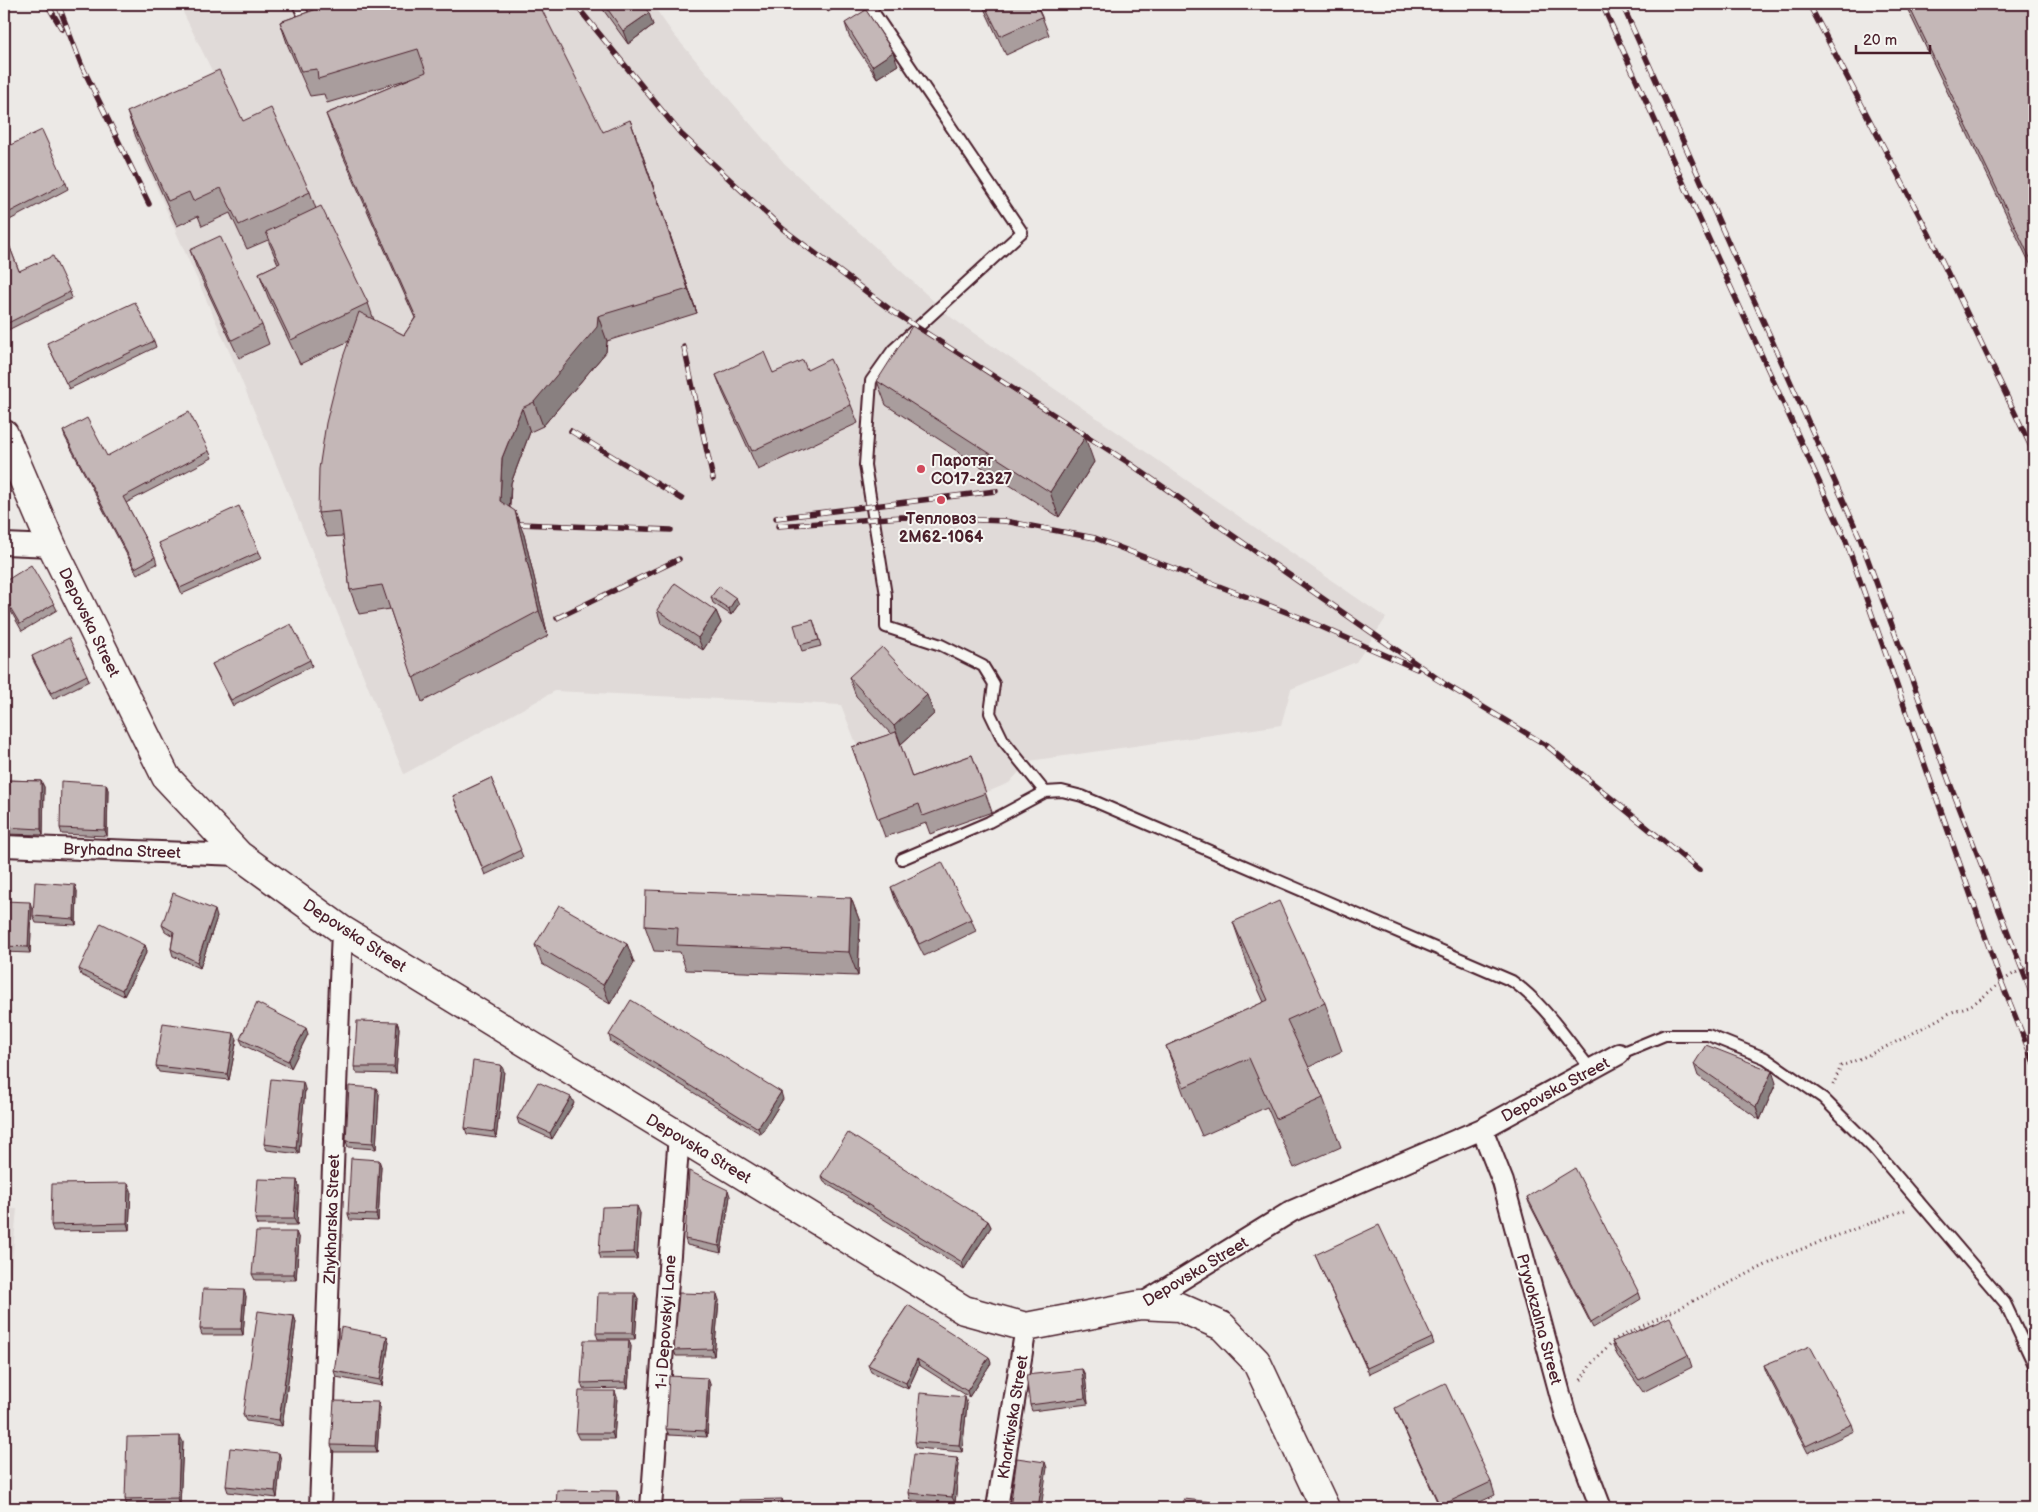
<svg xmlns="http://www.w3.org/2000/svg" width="2038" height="1512" font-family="'Balsamiq Sans',sans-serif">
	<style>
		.built { fill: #e0dad8 }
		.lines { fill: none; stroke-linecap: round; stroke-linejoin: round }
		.lane-casing { stroke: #4a1f2b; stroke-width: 14 }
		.street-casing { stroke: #4a1f2b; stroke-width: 24 }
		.secondary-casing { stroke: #4a1f2b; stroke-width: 31 }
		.path { stroke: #4a1f2b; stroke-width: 3; stroke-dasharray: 1 4; stroke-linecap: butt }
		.lane { stroke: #f6f6f2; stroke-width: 10 }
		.street { stroke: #f6f6f2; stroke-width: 20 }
		.secondary { stroke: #f6f6f2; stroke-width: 28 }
		.rail-casing { stroke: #4a1f2b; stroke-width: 5.5 }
		.rail { stroke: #f6f6f2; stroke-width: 4; stroke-dasharray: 11; stroke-linecap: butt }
		.wall { fill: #a99d9d; stroke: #4a1f2b }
		.shaded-wall { fill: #898080; stroke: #4a1f2b }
		.building { fill: #c4b7b7; stroke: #4a1f2b }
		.poi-dot { fill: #d1495b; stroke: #f6f6f2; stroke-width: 2 }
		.labels { text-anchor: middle; stroke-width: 4; stroke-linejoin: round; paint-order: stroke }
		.poi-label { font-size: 16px; font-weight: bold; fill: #4a1f2b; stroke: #f6f6f2; text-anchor: start }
		.street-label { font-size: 16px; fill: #4a1f2b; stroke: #f6f6f2 }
	</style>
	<rect width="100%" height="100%" fill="#ece9e6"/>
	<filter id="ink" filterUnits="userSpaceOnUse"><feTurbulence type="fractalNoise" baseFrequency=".02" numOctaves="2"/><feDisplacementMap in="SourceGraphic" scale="10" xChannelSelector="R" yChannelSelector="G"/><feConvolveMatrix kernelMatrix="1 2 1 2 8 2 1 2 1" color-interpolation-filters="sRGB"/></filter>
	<g filter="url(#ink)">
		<!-- built -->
		<path class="built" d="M179 4H652L674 35 785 164 952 318 1386 618 1356 662 1291 689 1281 725 1029 761 1009 783 891 832 841 705 555 691 404 774 233 360 133 135 221 89Z
			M4 1208 17 1209 4 1344Z"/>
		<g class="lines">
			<!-- lane casing -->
			<g class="lane-casing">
				<path id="lane" d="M298 4 307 23 309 22
					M868 4 1022 232 893 350 871 381 865 465 886 595V627L941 645 983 666 994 684 990 713 1003 740 1045 792
					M902 859 989 822 1045 792 1062 791 1082 796 1512 981C1544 1003 1566 1039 1591 1069
					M1619 1054 1665 1035H1708L1765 1058 1823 1098 1873 1148 2005 1303 2034 1365"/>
			</g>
			<!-- street casing -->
			<g class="street-casing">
				<path id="street" d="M4 544 52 546
					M4 846 239 855
					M1482 1129 1503 1182 1566 1416 1601 1508
					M1140 1305 1292 1211 1482 1129 1619 1054
					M320 1508 342 930
					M651 1508 679 1135
					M997 1508 1026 1327"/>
			</g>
			<!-- secondary casing -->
			<g class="secondary-casing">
				<path id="secondary" d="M4 434 52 546 166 777 239 855 342 930 964 1310 1026 1327 1140 1305 1179 1307 1222 1326 1256 1361 1325 1508"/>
			</g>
			<!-- path -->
			<path class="path" d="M1833 1085 1841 1066C1878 1053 1913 1033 1948 1014 1957 1009 1968 1008 1976 1002 1995 989 2010 970 2034 967
				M1581 1380 1591 1364 1614 1340 1786 1255 1905 1210"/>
			<!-- lane -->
			<use href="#lane" class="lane"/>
			<!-- street -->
			<use href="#street" class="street"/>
			<!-- secondary -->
			<use href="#secondary" class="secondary"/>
			<!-- rail casing -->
			<g class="rail-casing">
				<path id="rail" d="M47 4 62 29
					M58 4 81 64 149 204
					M575 4 681 134 783 229 892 311 1129 463 1441 681
					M1602 4 1846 541 2001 981 2034 1063
					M1622 4 1860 538 1949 781 2034 1000
					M1809 4 1929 234 2034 453
					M684 347 713 479
					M571 431 682 499
					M776 518 996 491
					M519 524 671 530
					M778 526 902 517 1005 521 1095 538 1299 617 1417 669
					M557 618 679 559
					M1435 678 1546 745 1699 870"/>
			</g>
			<!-- rail -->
			<use href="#rail" class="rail"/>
		</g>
		<!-- wall -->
		<path class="wall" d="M331 4 603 132 639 145 697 313 607 341 606 352 543 426 530 432 511 483 510 507 524 535 548 636 422 702 390 609 359 614 350 590 343 536 327 537 318 513 349 341 300 364 268 297 259 273 278 264 268 240 247 249 230 213 202 226 198 216 177 226 136 137 127 112 243 121 310 192 316 209 368 303 374 320 404 335 415 318 335 138 326 114 412 78 327 103 324 94 310 96 288 46 280 22Z
			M599 4H642L653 25 628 44Z
			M822 4H840L828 12Z
			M982 4H1036L1042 17 1049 35 1006 55Z
			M1905 4H2026L2034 20V272Z
			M845 23 898 65 877 78 849 36Z
			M4 148 66 183 68 189 4 223Z
			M4 232 19 271 70 292 72 298 8 330 4 321Z
			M190 250 262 325 269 344 239 358 197 269Z
			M154 341 156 347 69 389 47 343Z
			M807 370 851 405 858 423 758 470 723 393 716 375 773 373Z
			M877 381 1094 462 1059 517 886 405Z
			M63 431 107 456 209 451 212 458 126 503 155 557 157 564 137 574 65 437Z
			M159 543 259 552 262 558 182 594Z
			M4 582 54 604 57 610 22 631 4 599Z
			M711 597 739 604 731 615 713 603Z
			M657 610 716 611 721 623 703 650 661 623Z
			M813 620 821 646 802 651 800 645Z
			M32 656 87 675 89 681 53 699 34 662Z
			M310 660 312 666 233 706 212 664Z
			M849 677 934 714 901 744H900L912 777 972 755 992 812 930 834 926 823 885 837 852 747 891 734 856 696Z
			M491 778 523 857 485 875 453 796Z
			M4 780 41 781 44 787 43 835 5 834 4 829Z
			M106 784 108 790 107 836 62 834 60 828Z
			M891 887 971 919 976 931 924 956 895 899Z
			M77 891 76 925 36 923 33 916Z
			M851 898 860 922 858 976 686 970 680 952 654 951 645 926Z
			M4 901 32 908 30 953 4 952Z
			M217 917 200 968 173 956 171 949 173 936 165 931 162 925Z
			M1233 922 1325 1003 1342 1051 1309 1067 1323 1098 1341 1147 1294 1168 1267 1107 1202 1136 1184 1095 1166 1046 1264 1002 1250 971Z
			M627 944 634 963 610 1004 542 964 535 945Z
			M145 945 147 951 124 996 81 975 79 969Z
			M397 1022 399 1028 396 1074 357 1073 354 1067Z
			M308 1034 291 1068 243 1045 240 1039Z
			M609 1035 783 1099 761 1134 611 1042Z
			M237 1039 229 1080 159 1072 156 1066Z
			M1694 1064 1776 1083 1760 1120 1698 1076Z
			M504 1071 496 1138 467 1134 465 1128Z
			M305 1089 299 1154 267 1150 264 1144Z
			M379 1094 376 1149 348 1147 346 1141Z
			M574 1103 552 1139 519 1124 517 1118Z
			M381 1166 378 1221 350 1220 348 1214Z
			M821 1176 988 1221 991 1227 964 1269 824 1182Z
			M297 1180 299 1186 297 1225H257L255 1219Z
			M131 1190 129 1230 53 1231 51 1225Z
			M730 1196 721 1253 687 1245 685 1239Z
			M1527 1197 1639 1293 1641 1299 1593 1328 1529 1203Z
			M640 1213 637 1259H601L599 1253Z
			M299 1239 296 1280H255L252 1274Z
			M1315 1255 1432 1338 1434 1344 1369 1374Z
			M635 1293 638 1299 635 1339H598L596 1333Z
			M246 1296 243 1335H202L200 1329Z
			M719 1300 714 1356H676L674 1350Z
			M908 1305 991 1363 969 1397 919 1365 908 1389 871 1372 868 1365Z
			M294 1316 296 1322 282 1426 246 1421 243 1415Z
			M387 1336 389 1342 382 1386 336 1377 334 1371Z
			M1612 1342 1688 1355 1692 1367 1643 1392 1617 1355Z
			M631 1346 628 1388 583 1389 581 1383Z
			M1764 1365 1852 1424 1854 1431 1808 1453 1766 1372Z
			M1082 1369 1085 1375 1088 1404 1032 1411 1030 1405Z
			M710 1384 707 1437 669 1435 666 1429Z
			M617 1397 614 1439H579L576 1433Z
			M967 1404 962 1452 917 1448 915 1442Z
			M380 1408 377 1452H334L331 1445Z
			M1395 1408 1491 1482 1495 1495 1467 1508H1440L1400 1420Z
			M183 1442 180 1505 127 1506 125 1499Z
			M957 1458 959 1464 955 1503 911 1500 909 1493Z
			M281 1459 277 1498 228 1492 226 1486Z"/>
		<!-- shaded-wall -->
		<path class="shaded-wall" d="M825 4H840L828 12Z
			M649 13 653 25 628 44 623 31Z
			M893 52 898 65 877 78 872 66Z
			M630 120 639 145 697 313 688 289Z
			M598 316 607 341 606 352 543 426 534 402Z
			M522 408 530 432 511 483 508 526 500 501 502 458Z
			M1085 437 1094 462 1059 517 1050 492Z
			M515 511 524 535 548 636 539 611Z
			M736 598 739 604 731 615 729 609Z
			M716 611 721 623 703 650 698 638Z
			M927 695 934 714 901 744 894 726Z
			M41 781 44 787 43 835 41 829Z
			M106 784 108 790 107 836 105 830Z
			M75 885 77 891 76 925 74 919Z
			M851 898 860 922 858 976 849 952Z
			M30 902 32 908 30 953 28 947Z
			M215 910 217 917 200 968 197 962Z
			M627 944 634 963 610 1004 603 985Z
			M145 945 147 951 124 996 122 990Z
			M397 1022 399 1028 396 1074 394 1067Z
			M306 1028 308 1034 291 1068 288 1061Z
			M234 1033 237 1039 229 1080 227 1074Z
			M501 1065 504 1071 496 1138 494 1132Z
			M1772 1071 1776 1083 1760 1120 1756 1107Z
			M303 1082 305 1089 299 1154 296 1148Z
			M376 1088 379 1094 376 1149 373 1143Z
			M781 1092 783 1099 761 1134 758 1128Z
			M571 1097 574 1103 552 1139 550 1133Z
			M379 1160 381 1166 378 1221 376 1215Z
			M297 1180 299 1186 297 1225 294 1219Z
			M128 1183 131 1190 129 1230 127 1223Z
			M728 1190 730 1196 721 1253 719 1246Z
			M637 1206 640 1213 637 1259 634 1252Z
			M988 1221 991 1227 964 1269 962 1262Z
			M296 1232 299 1239 296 1280 294 1274Z
			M244 1290 246 1296 243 1335 241 1329Z
			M635 1293 638 1299 635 1339 633 1333Z
			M717 1294 719 1300 714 1356 712 1349Z
			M294 1316 296 1322 282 1426 279 1420Z
			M387 1336 389 1342 382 1386 380 1380Z
			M629 1340 631 1346 628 1388 626 1382Z
			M989 1357 991 1363 969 1397 967 1391Z
			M917 1359 919 1365 908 1389 906 1383Z
			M1082 1369 1085 1375 1088 1404 1085 1398Z
			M708 1378 710 1384 707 1437 705 1431Z
			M615 1391 617 1397 614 1439 612 1433Z
			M965 1397 967 1404 962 1452 959 1445Z
			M378 1402 380 1408 377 1452 375 1446Z
			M180 1436 183 1442 180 1505 178 1498Z
			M279 1453 281 1459 277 1498 275 1491Z
			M957 1458 959 1464 955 1503 952 1497Z
			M1045 1462 1047 1468 1041 1508H1038Z
			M617 1491 619 1497 618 1508H616Z
			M782 1499 784 1505V1508H782Z"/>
		<!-- building -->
		<path class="building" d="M331 4H539L603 132 630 120 688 289 598 316 597 327 534 402 522 408 502 458 500 501 515 511 539 611 413 678 382 585 350 590 340 511 318 513 319 469 326 423 341 363 359 312 404 335 416 317 326 114 426 72 418 49 318 79 317 69 301 71 280 22Z
			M604 4H642L649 13 623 31Z
			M984 4H1036L1042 17 1000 36Z
			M1908 4H2026L2034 20V266Z
			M866 10 893 52 872 66 845 23Z
			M219 70 243 121 271 108 310 192 239 225 221 188 193 201 189 192 168 201 127 112Z
			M42 130 66 183 4 215V148Z
			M321 206 368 303 291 340 259 273 280 263 266 232Z
			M4 232 19 271 53 256 70 292 6 324 4 320Z
			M220 236 262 325 232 340 190 250Z
			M135 302 154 341 66 383 47 343Z
			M912 326 1085 437 1050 492 877 381Z
			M764 352 773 373 803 360 807 370 830 359 851 405 752 451 716 375Z
			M189 412 209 451 123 497 155 557 135 568 63 431 87 418 107 456Z
			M239 506 259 552 180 588 159 543Z
			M31 565 54 604 20 624 4 597V582Z
			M675 583 716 611 698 638 657 610Z
			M719 586 736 598 729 609 711 597Z
			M813 620 819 640 800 645 794 625Z
			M291 624 310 660 231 700 212 664Z
			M69 638 87 675 51 693 32 656Z
			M882 647 927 695 894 726 849 677Z
			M896 732 912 777 972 755 986 793 923 816 919 804 878 819 852 747Z
			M491 778 521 850 483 869 453 796Z
			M4 780 41 781V829L4 827Z
			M61 781 106 784 105 830 60 828Z
			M942 862 971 919 919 944 891 887Z
			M35 882 75 885 74 919 33 916Z
			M646 890 851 898 849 952 677 945 678 928 645 926Z
			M173 893 215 910 197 962 171 949 174 932 162 925Z
			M4 901 30 902 28 947 4 946Z
			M1279 901 1325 1003 1287 1020 1323 1098 1276 1119 1249 1058 1184 1087 1166 1046 1268 1000 1233 922Z
			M559 905 627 944 603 985 535 945Z
			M101 923 145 945 122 990 79 969Z
			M631 1000 781 1092 758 1128 609 1035Z
			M257 1003 306 1028 288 1061 240 1039Z
			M357 1021 397 1022 394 1067H354Z
			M163 1023 234 1033 227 1074 156 1066Z
			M1706 1045 1772 1071 1756 1107 1694 1064Z
			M473 1061 501 1065 494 1132 465 1128Z
			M271 1079 303 1082 296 1148 264 1144Z
			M538 1082 571 1097 550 1133 517 1118Z
			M349 1086 376 1088 373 1143 346 1141Z
			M848 1133 988 1221 962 1262 821 1176Z
			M351 1158 379 1160 376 1215 348 1214Z
			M1575 1168 1639 1293 1591 1322 1527 1197Z
			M689 1171 728 1190 719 1246 685 1239Z
			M258 1179 297 1180 294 1219H255Z
			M128 1183 127 1223 51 1225 52 1184Z
			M637 1206 634 1252 599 1253 602 1207Z
			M1379 1225 1432 1338 1367 1368 1315 1255Z
			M256 1232H296L294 1274H252Z
			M203 1289 244 1290 241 1329H200Z
			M598 1293H635L633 1333H596Z
			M679 1293 717 1294 712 1349 674 1350Z
			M908 1305 989 1357 967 1391 917 1359 906 1383 868 1365Z
			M258 1311 294 1316 279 1420 243 1415Z
			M1670 1317 1688 1355 1639 1380 1612 1342Z
			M341 1327 387 1336 380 1380 334 1371Z
			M584 1340H629L626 1382 581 1383Z
			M1810 1346 1852 1424 1806 1446 1764 1365Z
			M1082 1369 1085 1398 1030 1405 1026 1375Z
			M669 1376 708 1378 705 1431 666 1429Z
			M1445 1383 1491 1482 1440 1506 1395 1408Z
			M579 1391H615L612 1433H576Z
			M920 1393 965 1397 959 1445 915 1442Z
			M334 1401 378 1402 375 1446 331 1445Z
			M180 1436 178 1498 125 1499 127 1437Z
			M230 1448 279 1453 275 1491 226 1486Z
			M914 1454 957 1458 952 1497 909 1493Z
			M1017 1458 1045 1462 1038 1508H1010Z
			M557 1490 617 1491 616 1508H556Z
			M782 1499V1508H739V1500Z
			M1184 1499 1250 1506V1508H1183Z"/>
	</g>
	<!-- markers -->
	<g class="poi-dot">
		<circle cx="921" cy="469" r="5"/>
		<circle cx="941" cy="500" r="5"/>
	</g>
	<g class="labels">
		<!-- poi labels -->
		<g class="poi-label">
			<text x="931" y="466">Паротяг<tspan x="931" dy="18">СО17-2327</tspan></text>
			<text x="941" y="524" text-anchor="middle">Тепловоз<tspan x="941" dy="18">2М62-1064</tspan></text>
		</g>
		<!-- street labels -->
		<g class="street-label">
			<text transform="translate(90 622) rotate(64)" y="6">Depovska Street</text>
			<text transform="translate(122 850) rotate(2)" y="6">Bryhadna Street</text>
			<text transform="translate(355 935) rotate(33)" y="6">Depovska Street</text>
			<text transform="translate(1555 1089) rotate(-28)" y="6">Depovska Street</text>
			<text transform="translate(699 1148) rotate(31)" y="6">Depovska Street</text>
			<text transform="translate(331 1219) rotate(-88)" y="6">Zhykharska Street</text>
			<text transform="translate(1195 1271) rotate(-31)" y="6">Depovska Street</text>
			<text transform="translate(1540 1319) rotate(75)" y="6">Pryvokzalna Street</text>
			<text transform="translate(665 1322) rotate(-86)" y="6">1-i Depovskyi Lane</text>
			<text transform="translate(1012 1417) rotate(-81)" y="6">Kharkivska Street</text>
		</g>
	</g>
	<!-- margin -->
	<rect width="2038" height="1512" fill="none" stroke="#f6f6f2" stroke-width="20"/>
	<rect x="10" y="10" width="2018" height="1492" fill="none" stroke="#4a1f2b" stroke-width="2" filter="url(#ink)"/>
	<!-- scale -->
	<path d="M1856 45v8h74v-8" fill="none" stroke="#4a1f2b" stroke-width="2.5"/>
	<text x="1863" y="45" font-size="15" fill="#4a1f2b" stroke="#f6f6f2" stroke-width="4" paint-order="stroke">20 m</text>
</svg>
